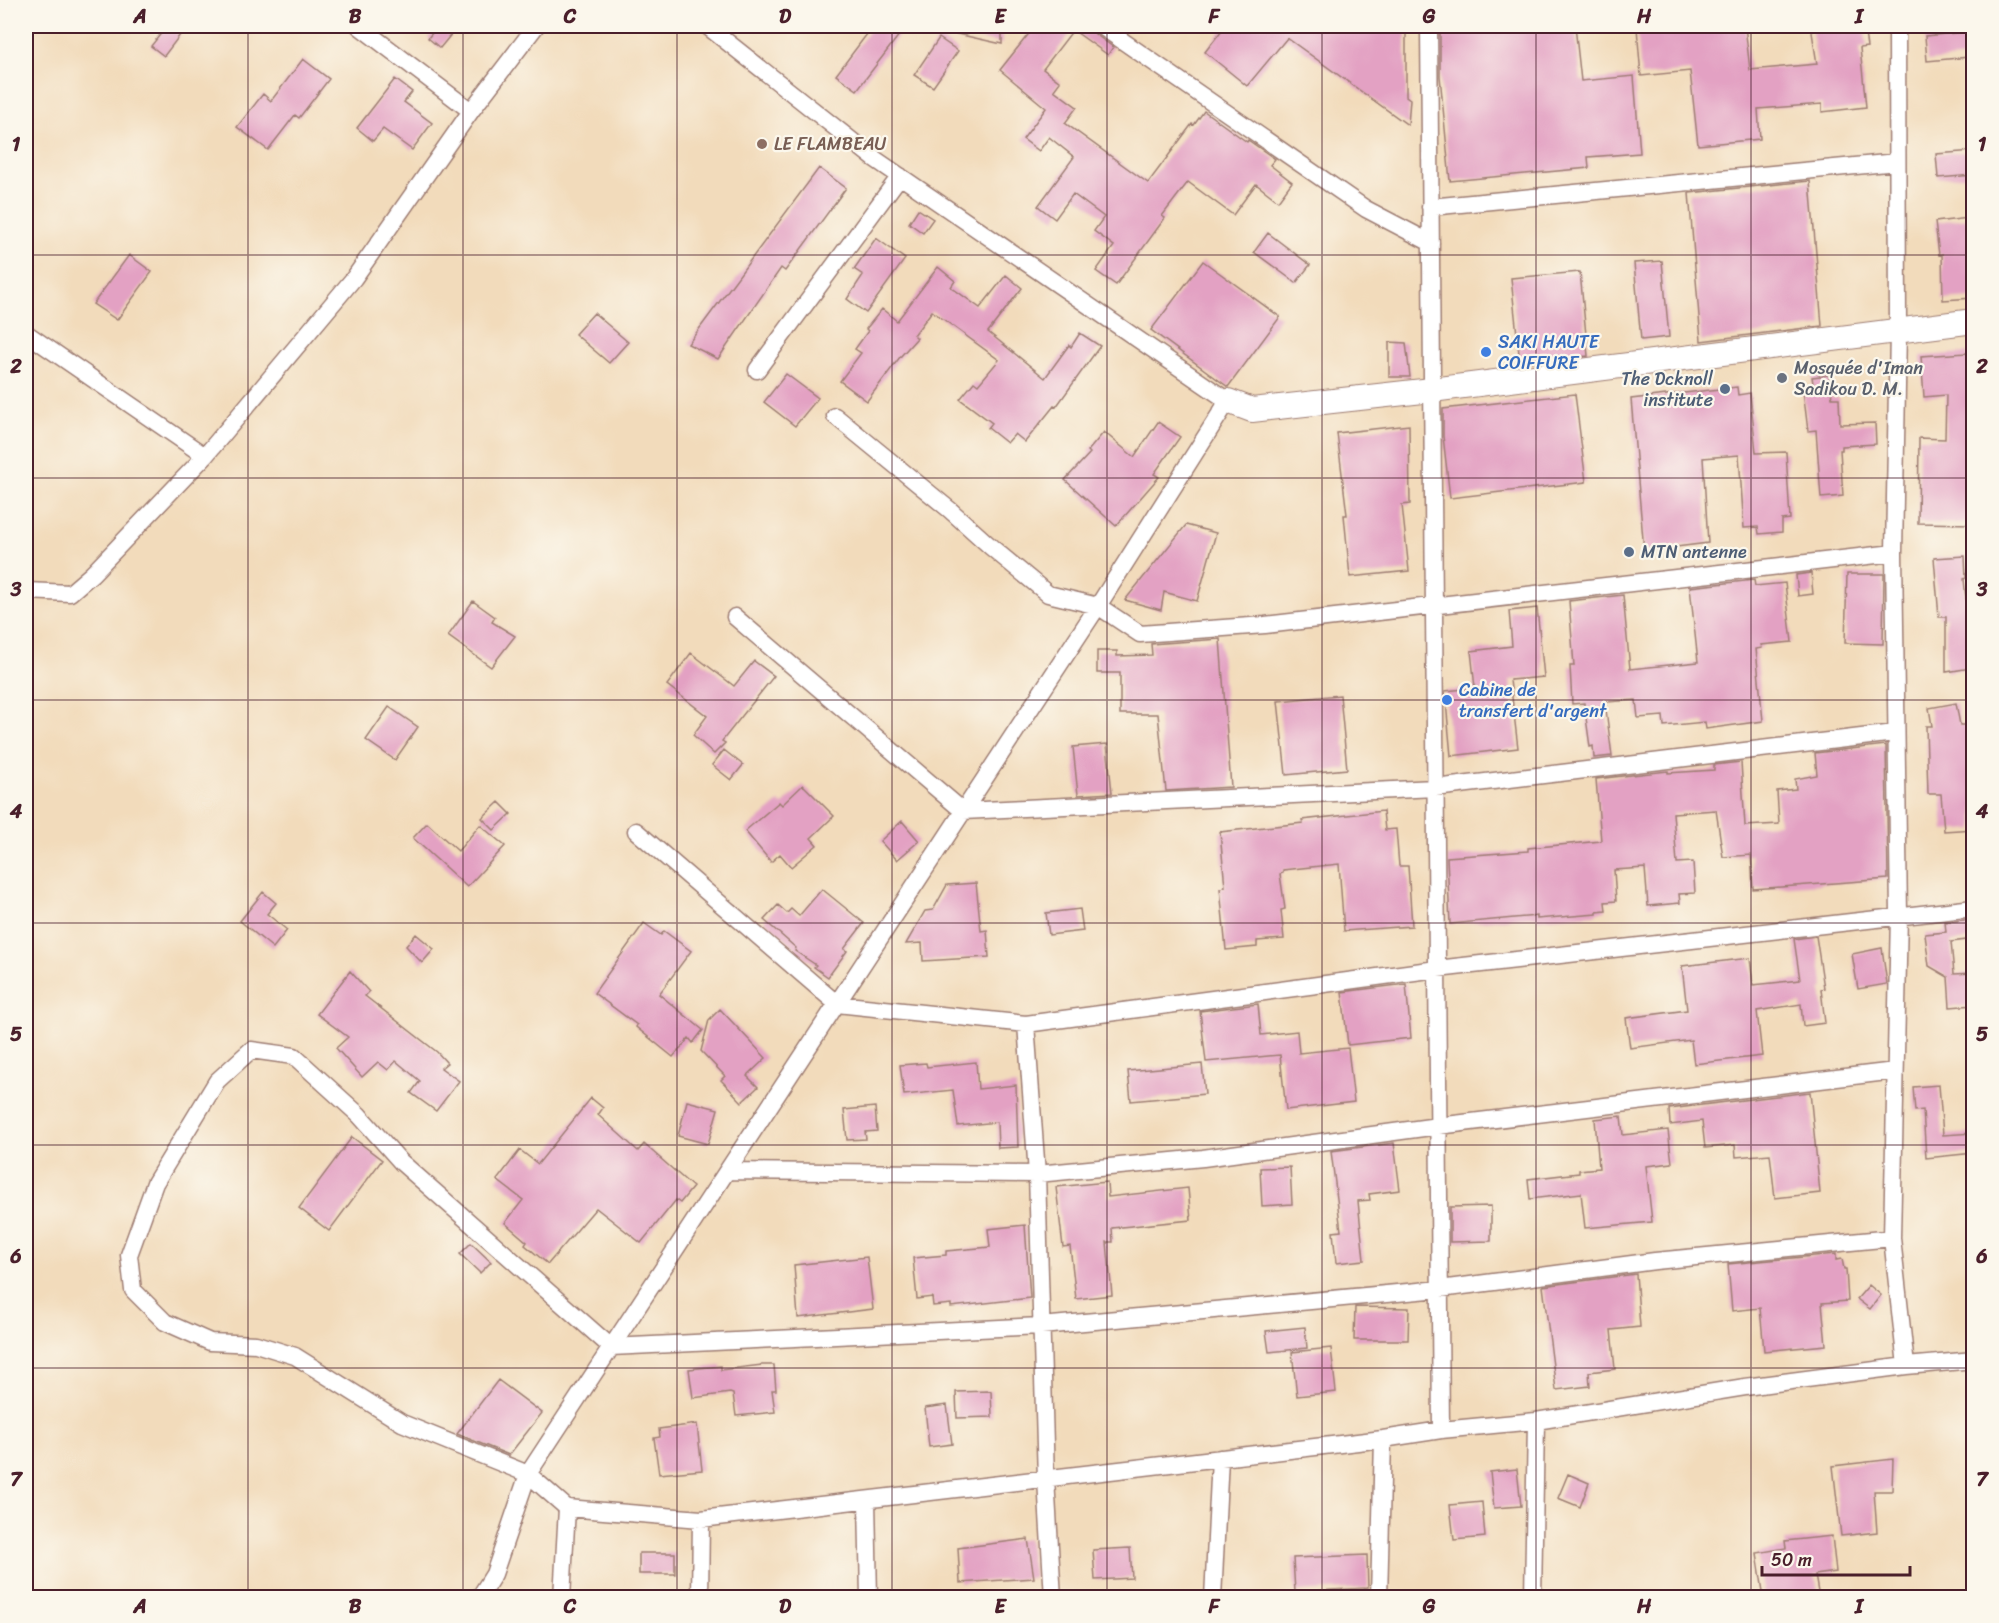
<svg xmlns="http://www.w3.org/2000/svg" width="1999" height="1623" font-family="Sriracha,sans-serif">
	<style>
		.building { fill: #e3a1c3 }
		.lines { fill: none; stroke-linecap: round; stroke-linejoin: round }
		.street-casing { stroke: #9e7d73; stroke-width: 19 }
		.secondary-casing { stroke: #9e7d73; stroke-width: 26 }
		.street { stroke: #fff; stroke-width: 16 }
		.secondary { stroke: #fff; stroke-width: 24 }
		.grid { fill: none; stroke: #4a1f2b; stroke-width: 1.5; stroke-opacity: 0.55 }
		.education-dot { fill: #8d6e63; stroke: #fbf7ec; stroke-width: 2 }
		.shop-dot { fill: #3f7fe0; stroke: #fbf7ec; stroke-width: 2 }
		.worship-dot { fill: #6b7280; stroke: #fbf7ec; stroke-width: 2 }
		.service-dot { fill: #5c6f8a; stroke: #fbf7ec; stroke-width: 2 }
		.labels { text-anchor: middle; stroke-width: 4.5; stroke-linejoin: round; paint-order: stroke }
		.education-label { font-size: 18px; fill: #785e54; stroke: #fbf7ec; text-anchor: start }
		.shop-label { font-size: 18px; fill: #366cbe; stroke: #fbf7ec; text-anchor: start }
		.worship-label { font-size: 18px; fill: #5b616d; stroke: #fbf7ec; text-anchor: start }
		.service-label { font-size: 18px; fill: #4e5e75; stroke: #fbf7ec; text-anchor: end }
		.neatline { fill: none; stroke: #4a1f2b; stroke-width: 2 }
		.grid-label { font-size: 20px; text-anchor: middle; font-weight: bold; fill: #4a1f2b }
	</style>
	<rect width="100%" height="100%" fill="#fbf7ec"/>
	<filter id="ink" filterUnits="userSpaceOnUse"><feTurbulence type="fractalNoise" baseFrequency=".0167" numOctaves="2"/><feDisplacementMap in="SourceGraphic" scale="12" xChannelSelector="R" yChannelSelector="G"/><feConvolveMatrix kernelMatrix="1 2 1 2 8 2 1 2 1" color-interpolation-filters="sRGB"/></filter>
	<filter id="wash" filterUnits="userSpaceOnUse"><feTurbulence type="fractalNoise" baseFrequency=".008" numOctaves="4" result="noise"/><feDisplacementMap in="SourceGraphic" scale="24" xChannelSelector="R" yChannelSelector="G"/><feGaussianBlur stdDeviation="1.35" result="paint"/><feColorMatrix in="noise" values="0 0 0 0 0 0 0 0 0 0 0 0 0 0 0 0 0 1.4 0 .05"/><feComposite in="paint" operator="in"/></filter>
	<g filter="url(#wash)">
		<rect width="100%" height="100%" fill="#f2dbbb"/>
		<g id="blocks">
			<!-- building -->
			<path class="building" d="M167 26 180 35 164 56 151 46Z
				M438 26H458L440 48 428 38Z
				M873 26H906L857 90 836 75Z
				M949 26H1002V44L948 32Z
				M1035 26H1091L1095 34 1113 47 1108 55 1073 30 1043 69 1060 82 1054 90 1077 107 1065 123 1148 183 1192 124 1194 125 1204 111 1247 142 1248 140 1275 159 1270 165 1292 182 1278 201 1256 184 1233 215 1188 182 1162 216 1165 218 1116 285 1096 271 1114 246 1094 231 1104 217 1073 194 1055 219 1038 206 1074 157 1049 137 1039 151 1023 139 1046 108 1000 70Z
				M1225 26H1406V96L1410 99 1408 125 1287 38 1247 86 1205 52Z
				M1440 26H1575L1581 81 1634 76 1640 153 1588 157 1589 168 1450 181 1440 76Z
				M1664 26H1745L1750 70 1817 64 1811 26H1864L1867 47 1860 48 1866 107 1822 112V104L1758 109 1760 139 1698 145 1690 71 1641 76 1637 28Z
				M1967 32 1969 57 1927 61 1925 36Z
				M939 38 958 51 933 87 914 75Z
				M303 59 329 79 299 118 295 115 268 150 237 127 263 94 271 101Z
				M395 79 412 92 404 102 432 123 412 150 383 129 373 141 357 128Z
				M1974 151V175L1938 178 1936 154Z
				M819 168 846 188 785 271 781 268 718 359 688 344Z
				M1810 181 1822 326 1701 341 1689 193Z
				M918 209 933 219 923 233 909 223Z
				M1969 218 1974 254V298L1943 300 1942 254 1939 255 1935 222Z
				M1268 233 1310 265 1296 283 1254 252Z
				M876 238 905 259 866 313 847 299 863 275 854 269Z
				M129 255 152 272 117 320 93 304Z
				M1203 261 1280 317 1228 387 1151 330Z
				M1662 261 1669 337 1641 340 1634 263Z
				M938 267 955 281 951 287 980 308 1006 275 1022 288 988 332 1045 378 1069 345 1071 347 1080 333 1100 346 1056 407 1054 406 1025 442 1015 434 1007 443 988 428 992 423 960 399 974 382 978 385 999 360 932 311 914 335 917 338 900 357 867 401 840 381 861 353 855 349 868 331 866 329 882 309 897 321Z
				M1580 272 1588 356 1520 363 1511 278Z
				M594 313 628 342 609 363 575 334Z
				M1389 342 1406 343 1410 377H1389Z
				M1967 353 1973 409 1974 524 1918 523 1919 438 1945 439 1946 395 1924 397 1921 356Z
				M786 374 818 398 795 426 764 402Z
				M1829 375 1832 398H1839L1840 424 1875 423 1876 444 1842 446V450H1840L1843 496 1821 498 1816 430 1808 431 1803 390 1814 389 1812 377Z
				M1737 387 1738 395 1750 393 1756 453 1786 452 1790 519 1782 520V532L1759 534 1758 527 1744 528 1739 455 1703 458 1708 543 1644 551 1631 399Z
				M1575 394 1586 482 1450 498 1443 436V409Z
				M1158 422 1180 437 1154 474 1159 477 1116 526 1065 480 1090 453 1088 451 1104 432 1134 457Z
				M1409 425 1410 504 1402 505 1409 571 1350 577 1344 515H1347L1337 433Z
				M1186 525 1216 533 1197 601 1164 592 1161 610 1125 600Z
				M1965 556 1966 578 1964 579 1968 619H1974V646L1968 647 1971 668 1946 672V617H1939L1934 558Z
				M1811 573 1813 594 1798 596 1796 575Z
				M1847 574H1884L1883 644 1845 643Z
				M1754 580 1755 586 1785 583 1792 642 1761 645 1762 648 1756 649 1763 721 1706 729 1705 722 1664 726 1663 716 1638 718 1636 700 1605 702 1612 756 1594 758 1593 746 1590 747 1584 703 1572 704 1570 666H1574L1569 601 1623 595 1630 669 1698 662 1690 587Z
				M473 601 495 617 492 622 515 636 491 667 448 636Z
				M1537 608 1544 677 1510 680 1518 748 1451 756 1445 691 1475 688 1471 651 1512 646 1509 611Z
				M1220 639 1231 787 1166 791 1158 714H1120V673H1097V651H1117V656L1152 655 1151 644Z
				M691 653 734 686 754 661 774 676 722 741 725 743 714 754 693 735 707 716 667 685Z
				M1340 695 1347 769 1286 775 1278 701Z
				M1956 703 1960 725H1974V829L1944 831 1941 794H1928L1926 726H1932L1929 708Z
				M389 707 418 727 395 760 366 740Z
				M1107 744 1112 793 1078 795 1073 747Z
				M1886 745 1888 879 1753 889 1751 855 1723 857 1716 810 1673 813 1677 863 1693 862 1695 893 1679 894 1680 903 1648 906 1645 868 1614 870 1616 901 1605 902 1606 911 1597 912V914L1560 917 1537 919V916L1450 924 1447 857 1528 851V848L1601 841 1596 779 1668 771V773L1714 770V765L1741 762 1745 826 1779 824 1777 791 1796 789 1795 779 1817 775 1815 753Z
				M724 750 743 765 731 780 712 765Z
				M803 785 834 816 811 838 817 845 791 867 780 854 771 862 745 831 779 802 782 805Z
				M499 802 511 814 494 830 482 818Z
				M1383 811 1385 830 1396 829 1399 866H1408L1412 926 1344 931 1339 864 1283 870V873L1280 874 1285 909 1281 910 1284 939 1257 941V947L1226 950 1220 888 1225 887 1220 832 1303 823 1302 820Z
				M902 821 919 841 897 860 880 841Z
				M427 823 458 851 480 825 505 846 467 887 413 838Z
				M976 883 981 931 987 930 989 957 923 961 922 943 906 944 925 911 933 910 947 885Z
				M822 889 864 923 844 949 847 951 828 977 814 967 816 965 795 951 796 948 764 920 778 905 787 913 791 909 799 916Z
				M263 892 276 903 267 914 287 930 273 948 240 921Z
				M1080 909 1083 931 1049 935 1046 913Z
				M1974 919V939L1951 942 1954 974 1974 973V1005L1950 1007 1948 977 1929 966 1925 934 1946 932 1945 922Z
				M644 923 661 935 664 931 691 951 659 994 703 1030 693 1043 689 1038 673 1057 636 1027 637 1025 594 993Z
				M416 934 434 949 422 963 406 946Z
				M1816 936 1824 988 1821 989 1825 1023 1803 1026 1801 1004 1757 1011 1762 1056 1694 1064 1691 1040 1630 1048 1626 1018 1687 1010 1682 966 1750 958 1753 985 1800 980 1794 939Z
				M1882 948 1887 984 1858 989 1852 954Z
				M350 971 369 992 365 996 437 1052 447 1063 441 1068 459 1081 436 1111 411 1093 420 1081 396 1061 388 1070 378 1062 362 1077 336 1048 348 1037 317 1014Z
				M1406 984 1411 1038 1348 1045 1342 992Z
				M1258 1004 1261 1035 1297 1031 1299 1053 1348 1048 1354 1102 1286 1110 1280 1055 1206 1062 1200 1011Z
				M720 1009 766 1058 747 1076 758 1087 742 1102 721 1080 725 1076 701 1051 709 1020Z
				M976 1062 978 1089 1016 1085 1018 1147 998 1148 997 1122 958 1126 953 1090 904 1095 900 1065 926 1063 927 1067Z
				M1202 1064 1205 1094 1131 1101 1128 1071Z
				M1939 1085 1943 1135 1974 1133V1153L1926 1158 1923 1110 1915 1111 1913 1087Z
				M1810 1092 1820 1193 1775 1198 1770 1154 1736 1157 1735 1145 1705 1148 1702 1121 1670 1125 1669 1109Z
				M591 1098 603 1108 598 1115 638 1151 644 1144 693 1187 680 1203 676 1200 641 1243 596 1208 548 1264 525 1245 527 1242 505 1223 523 1200 497 1180 520 1150 538 1164Z
				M687 1101 718 1109 708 1144 678 1136Z
				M875 1107 877 1131 865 1132 866 1139 847 1140 844 1110Z
				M1621 1116 1623 1135 1668 1130 1672 1163 1646 1166 1652 1222 1585 1228 1581 1193 1530 1199 1528 1179 1579 1173V1170L1599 1168 1595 1119Z
				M352 1137 382 1160 329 1231 299 1208Z
				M1394 1143 1400 1190 1369 1194 1370 1200 1358 1201 1364 1260 1336 1263 1333 1232 1341 1231 1331 1151Z
				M1290 1167 1292 1204 1262 1206 1260 1168Z
				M1107 1182 1108 1197 1188 1188 1191 1220 1112 1228 1113 1242H1107L1112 1295 1076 1299 1070 1246 1063 1247 1056 1187Z
				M1491 1206V1241L1450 1242V1207Z
				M1025 1225 1030 1298 951 1307V1304L933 1306 932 1297 917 1299 913 1258 946 1255V1251L990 1247 988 1229Z
				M471 1243 491 1262 480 1273 460 1254Z
				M1836 1254V1260L1842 1259 1844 1269H1846L1848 1301 1822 1303 1826 1345 1764 1351 1760 1308 1732 1311 1728 1264Z
				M867 1257 873 1309 798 1318 794 1265Z
				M1636 1274 1640 1327 1611 1330 1615 1369 1589 1372 1590 1386 1556 1390 1543 1286Z
				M1869 1285 1881 1295 1870 1309 1857 1299Z
				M1355 1307 1409 1308 1408 1340H1354Z
				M1305 1327 1307 1348 1269 1352 1266 1331Z
				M1331 1348 1336 1392 1297 1396 1292 1352Z
				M762 1365H774L776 1390H772L775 1412 736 1416 733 1394 730 1393 693 1398 689 1369 721 1366V1370Z
				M498 1380 542 1413 509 1455 457 1434Z
				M991 1391 992 1417 957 1418 956 1392Z
				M947 1405 952 1444 929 1447 925 1408Z
				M697 1424 702 1470 659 1474 654 1438 660 1437 659 1429Z
				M1893 1459 1892 1491H1874L1877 1532 1841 1536 1833 1466Z
				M1517 1469 1521 1506 1494 1508 1490 1472Z
				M1568 1474 1589 1483 1580 1507 1558 1498Z
				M1482 1502 1485 1537 1454 1540 1450 1505Z
				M1832 1536 1836 1572 1815 1575 1819 1598H1764L1757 1553 1786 1548 1785 1541Z
				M1028 1539 1034 1578 960 1583 958 1548Z
				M1130 1548 1132 1578 1095 1580 1093 1550Z
				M639 1553H675V1574H639Z
				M1367 1555 1368 1588 1295 1592 1293 1558Z"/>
		</g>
	</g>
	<g filter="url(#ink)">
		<use href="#blocks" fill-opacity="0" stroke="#9e7d73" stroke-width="1.5"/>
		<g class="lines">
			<!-- street casing -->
			<g class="street-casing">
				<path id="street" d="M359 26 471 111
					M1101 26 1366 209 1431 243
					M1429 26 1441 1430
					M1897 26 1898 330 1894 553 1899 915 1892 1238 1906 1366
					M1430 207 1897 162
					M26 333 205 456
					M757 370 900 176
					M835 416 950 510 991 547 1048 594 1098 606 1140 634 1265 625 1894 553
					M26 591 70 593 92 574 205 456 354 278 471 111 536 26
					M735 617 963 811 1435 788 1895 733
					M636 831 837 1004 1026 1024 1437 969 1974 908
					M1026 1024 1037 1174 1046 1479 1053 1598
					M727 1171 1037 1174 1203 1158 1438 1126 1895 1071
					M1892 1238 1655 1261 1440 1289 1041 1326 611 1347 401 1162 359 1115 294 1056 251 1050 217 1081 155 1183 129 1255 133 1290 165 1322 210 1342 256 1344 295 1356 402 1423 528 1474 567 1508 701 1519 1383 1439 1441 1430 1536 1421 1745 1387 1906 1366 1974 1360
					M867 1500 869 1598
					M479 1598 494 1574 528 1474 1098 606 1228 401 875 159 707 26
					M562 1598 567 1508
					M700 1598 701 1519
					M1213 1598 1220 1458
					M1379 1598 1383 1439
					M1533 1598 1536 1421"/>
			</g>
			<!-- secondary casing -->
			<g class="secondary-casing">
				<path id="secondary" d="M1228 401 1252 410 1432 390 1974 321"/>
			</g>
			<!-- street -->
			<use href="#street" class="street"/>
			<!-- secondary -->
			<use href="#secondary" class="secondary"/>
		</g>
	</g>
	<!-- grid -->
	<path class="grid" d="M248 26V1598M463 26V1598M677 26V1598M892 26V1598M1107 26V1598M1322 26V1598M1536 26V1598M1751 26V1598M26 255H1974M26 478H1974M26 700H1974M26 923H1974M26 1145H1974M26 1368H1974"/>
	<!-- markers -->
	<circle class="education-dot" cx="762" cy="144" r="6"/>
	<g class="shop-dot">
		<circle cx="1486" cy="352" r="6"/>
		<circle cx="1447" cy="700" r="6"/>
	</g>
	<circle class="worship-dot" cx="1782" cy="378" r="6"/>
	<g class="service-dot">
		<circle cx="1725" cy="389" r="6"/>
		<circle cx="1629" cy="552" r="6"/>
	</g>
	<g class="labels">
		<!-- education labels -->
		<g class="education-label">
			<text x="774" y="150">LE FLAMBEAU</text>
		</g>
		<!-- shop labels -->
		<g class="shop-label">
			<text x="1498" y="348">SAKI HAUTE<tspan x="1498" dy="21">COIFFURE</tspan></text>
			<text x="1459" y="696">Cabine de<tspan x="1459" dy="21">transfert d'argent</tspan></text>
		</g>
		<!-- worship labels -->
		<g class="worship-label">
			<text x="1794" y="374">Mosquée d'Iman<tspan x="1794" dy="21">Sadikou D. M.</tspan></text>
		</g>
		<!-- service labels -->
		<g class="service-label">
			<text x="1713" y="385">The Dcknoll<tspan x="1713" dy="21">institute</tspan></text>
			<text x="1641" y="558" text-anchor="start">MTN antenne</text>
		</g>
	</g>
	<!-- margin -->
	<rect width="1999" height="1623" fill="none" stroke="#fbf7ec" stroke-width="66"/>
	<!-- scale -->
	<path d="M1762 1566v9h148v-9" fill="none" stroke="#4a1f2b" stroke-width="3"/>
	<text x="1771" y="1566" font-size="18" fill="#4a1f2b" stroke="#fbf7ec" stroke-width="4.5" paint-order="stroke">50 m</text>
	<rect x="33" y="33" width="1933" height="1557" class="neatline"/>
	<g class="grid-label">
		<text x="140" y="23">A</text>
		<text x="355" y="23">B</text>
		<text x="570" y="23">C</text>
		<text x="785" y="23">D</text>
		<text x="1000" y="23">E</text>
		<text x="1214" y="23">F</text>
		<text x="1429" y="23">G</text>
		<text x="1644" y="23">H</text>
		<text x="1859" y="23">I</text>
		<text x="16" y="151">1</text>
		<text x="1982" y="151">1</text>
		<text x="16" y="373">2</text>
		<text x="1982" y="373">2</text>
		<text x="16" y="596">3</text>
		<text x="1982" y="596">3</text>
		<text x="16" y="818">4</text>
		<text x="1982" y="818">4</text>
		<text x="16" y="1041">5</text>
		<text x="1982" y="1041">5</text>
		<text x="16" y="1263">6</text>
		<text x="1982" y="1263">6</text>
		<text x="16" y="1486">7</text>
		<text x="1982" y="1486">7</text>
		<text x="140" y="1613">A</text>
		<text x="355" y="1613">B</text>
		<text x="570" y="1613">C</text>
		<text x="785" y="1613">D</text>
		<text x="1000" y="1613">E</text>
		<text x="1214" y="1613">F</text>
		<text x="1429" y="1613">G</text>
		<text x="1644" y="1613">H</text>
		<text x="1859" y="1613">I</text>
	</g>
</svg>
